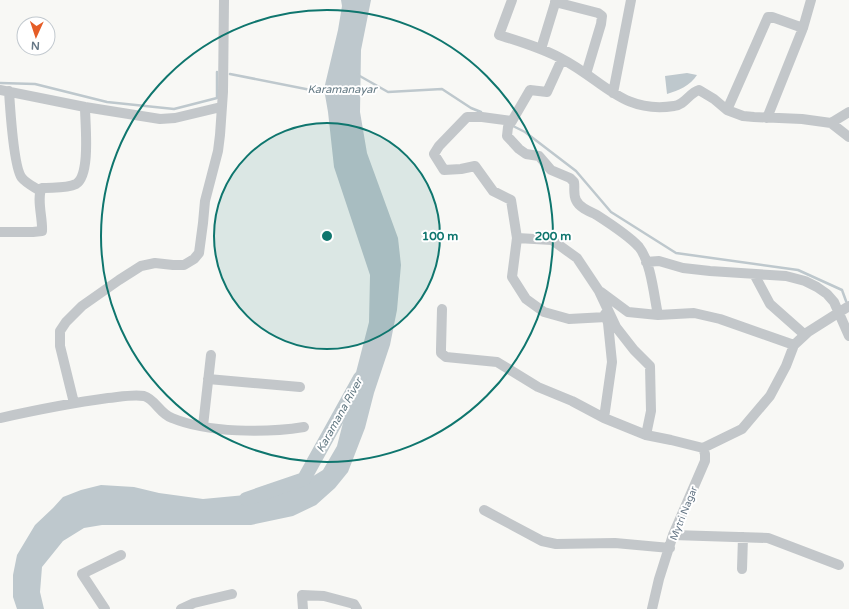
<svg xmlns="http://www.w3.org/2000/svg" width="849" height="609" font-family="'Varela Round',sans-serif">
	<style>
		.water { fill: #bec8cd }
		.lines { fill: none; stroke-linecap: round; stroke-linejoin: round }
		.stream { stroke: #bec8cd; stroke-width: 2.5 }
		.river { stroke: #bec8cd; stroke-width: 14 }
		.minor { stroke: #c3c7ca; stroke-width: 10 }
		.ring { fill: none; stroke: #0f766e; stroke-width: 2 }
		.labels { text-anchor: middle; stroke-width: 4; stroke-linejoin: round; paint-order: stroke }
		.street-label { font-size: 10px; fill: #667786; stroke: #fff }
		.water-label { font-size: 11px; font-style: italic; fill: #627882; stroke: #fff }
		.centre { fill: #0f766e; stroke: #fff; stroke-width: 2 }
		.ring-label { font-size: 12px; text-anchor: middle; font-weight: bold; fill: #0f766e; stroke: #fff; stroke-width: 4; stroke-linejoin: round; paint-order: stroke }
	</style>
	<rect width="100%" height="100%" fill="#f8f8f5"/>
	<!-- water -->
	<path class="water" d="M341 0H371L361 50 360 112 367 153 398 238 401 265 397 310 390 345 374 393 365 428 348 472 335 488 316 505 293 516 251 525H102L84 528 63 541 42 567 40 592 44 609H17L13 597V575L17 555 35 525 53 508 63 497 81 490 101 485 134 487 159 493 203 499 257 494 294 488 323 470 337 446 369 322 370 275 334 167 328 112 324 89 338 30 342 6Z
		M687 73 697 75C690 86 679 90 667 94L665 76Z"/>
	<g class="lines">
		<!-- stream -->
		<path class="stream" d="M230 74 326 93
			M358 75 388 92 442 89 471 108 481 112
			M0 83 35 84 107 102 174 109 217 98V72
			M515 127 525 132 576 171 611 212 676 253 798 270 842 290 846 301"/>
		<!-- river -->
		<path class="river" d="M246 499 304 479 360 378"/>
		<!-- minor -->
		<path class="minor" d="M512 0 499 35C521 42 542 48 562 59 603 80 622 114 674 106 685 105 689 93 699 90L714 99 727 110 743 116 754 117 802 119 831 123 849 137
			M555 2 598 13 602 16 601 24 586 74
			M541 49 556 0
			M562 59 547 92 530 90 512 121 482 117H467L439 146 434 154 444 170 461 169 475 166 493 191 511 200 517 238 552 240 577 258 599 291 616 327 634 350 650 366 651 411 646 435
			M0 90 85 107 160 119 175 118 221 107
			M9 91C10 107 14 169 22 178 26 183 34 187 40 191
			M613 93 631 0
			M727 110 768 17H772L803 28
			M767 118 803 28 811 0
			M512 121 508 127 507 136 519 149 526 154 539 156 551 170 570 178 574 182C575 188 573 194 576 200 579 207 588 211 595 214 609 223 628 235 639 247 651 262 654 296 658 315
			M831 123 849 112
			M0 232H33L42 231C43 219 36 197 42 188 53 187 66 189 76 184 91 175 85 123 85 107
			M517 238 512 277 526 299 544 312 569 319 606 317
			M646 262 659 261 683 268 710 271 786 276 805 281 817 287 827 294 834 302 849 336
			M754 274 770 304 805 335
			M601 292 628 312 658 315 694 313 720 319 794 345
			M442 309 441 349V353L446 357 497 362 538 387 572 401 604 418 646 435 671 440 703 448 742 429 770 396 786 366 794 345 808 332 849 306
			M208 379 300 387
			M74 403 60 346V331L66 322 82 306 119 280 141 266 155 263 173 265H184L194 259 199 253 203 223 205 201 218 151 220 135 223 92 224 0
			M0 418C36 410 71 403 108 398 119 397 133 394 144 396 155 399 160 414 172 418 208 433 266 433 304 427
			M604 418 612 362 608 323 605 314
			M203 426 211 355
			M484 510 542 541 556 544 615 543 670 548
			M673 535 768 538 839 565
			M742 569 743 537
			M105 609 82 574 121 555
			M181 609 194 603 232 594
			M303 609 302 595 324 596 354 604 357 609
			M652 609 659 579 673 535 705 461V454L703 448"/>
	</g>
	<!-- distance rings -->
	<circle cx="327" cy="236" r="113" fill="#0f766e" fill-opacity=".12"/>
	<g class="ring">
		<circle cx="327" cy="236" r="113"/>
		<circle cx="327" cy="236" r="226"/>
	</g>
	<g class="labels">
		<!-- street labels -->
		<g class="street-label">
			<text transform="translate(683 513) rotate(-68)" y="4">Mytri Nagar</text>
		</g>
		<!-- water labels -->
		<g class="water-label">
			<text x="342" y="93">Karamanayar</text>
			<text transform="translate(339 415) rotate(-61)" y="4">Karamana River</text>
		</g>
	</g>
	<circle cx="327" cy="236" r="6" class="centre"/>
	<g class="ring-label">
		<text x="440" y="240">100 m</text>
		<text x="553" y="240">200 m</text>
	</g>
	<!-- north arrow -->
	<g transform="translate(36 36) rotate(183)"><circle r="19" fill="#ffffff" stroke="#c2c9cf"/>
	<path d="M0-3L7 15L0 10L-7 15Z" fill="#e55d27"/>
	<text y="-6" font-size="11" font-weight="bold" text-anchor="middle" fill="#667786">N</text>
	</g>
</svg>
